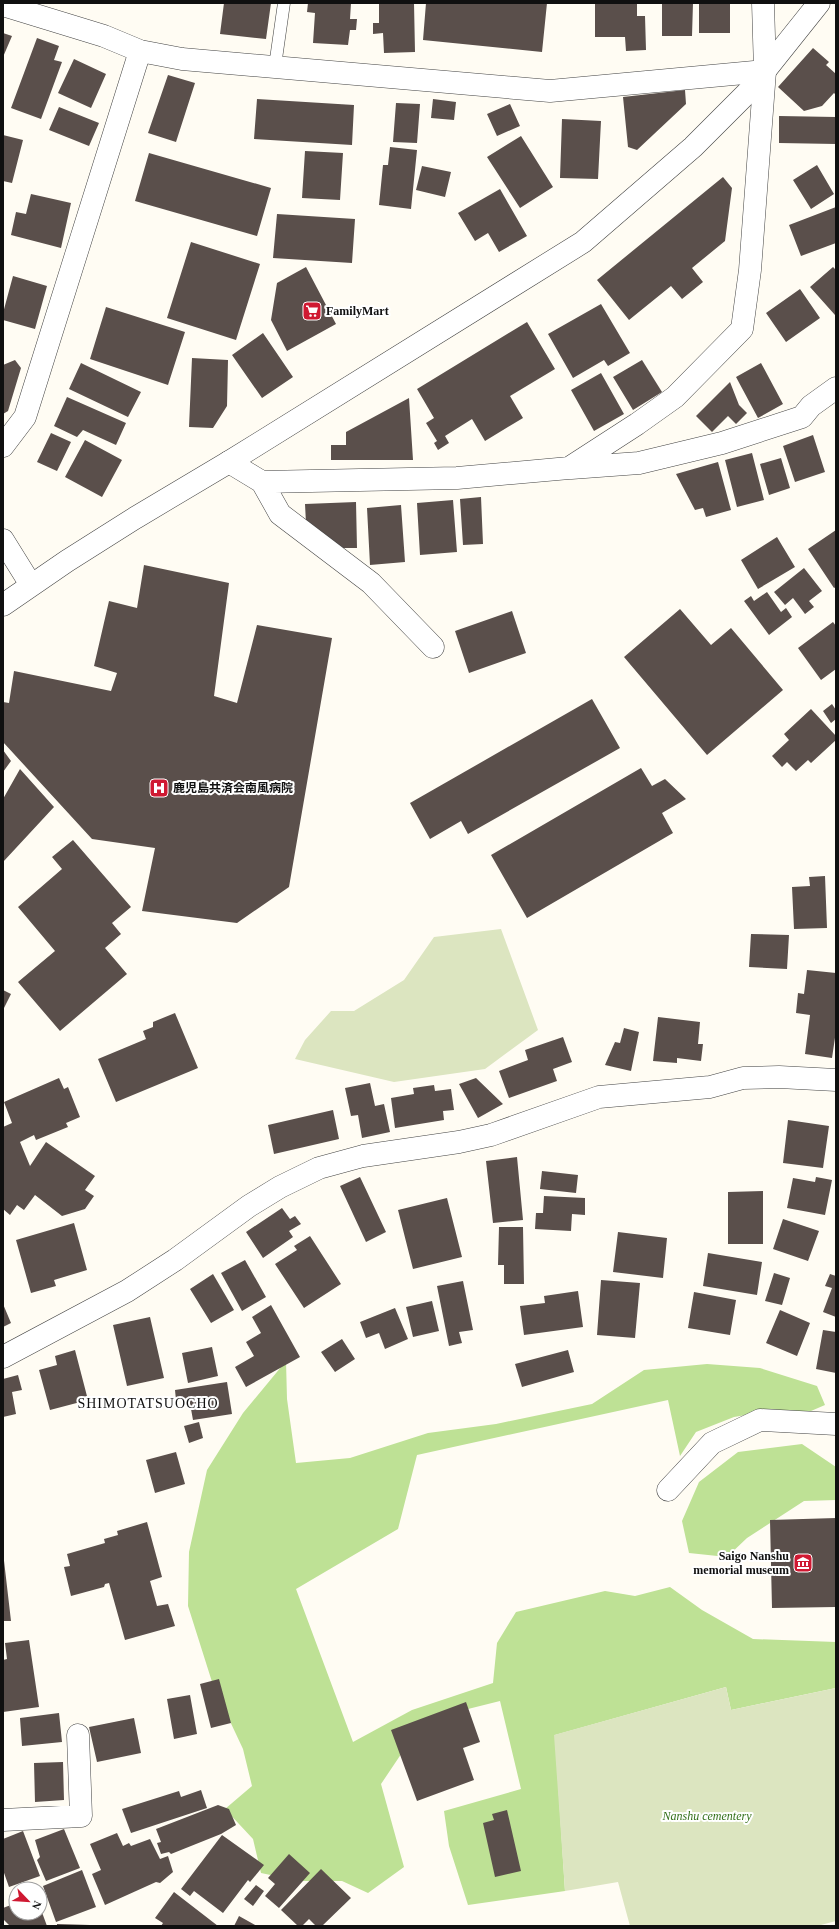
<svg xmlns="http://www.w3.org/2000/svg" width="839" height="1929" font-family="'Times New Roman','Noto Sans JP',serif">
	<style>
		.forest { fill: #bee195 }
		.cemetery { fill: #dce5c0 }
		.building { fill: #5a4f4b }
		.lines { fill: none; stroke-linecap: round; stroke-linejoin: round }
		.service-casing { stroke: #434343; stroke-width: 13 }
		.minor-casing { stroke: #434343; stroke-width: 23 }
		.tertiary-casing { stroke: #434343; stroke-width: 23 }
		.service { stroke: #fff; stroke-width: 12 }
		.minor { stroke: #fff; stroke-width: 22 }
		.tertiary { stroke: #fff; stroke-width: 22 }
		.labels { text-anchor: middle; stroke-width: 4; stroke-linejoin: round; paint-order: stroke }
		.poi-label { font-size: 12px; font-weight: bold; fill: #101010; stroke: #fff; text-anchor: start }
		.park-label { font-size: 12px; font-style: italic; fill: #326f19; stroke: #fff }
		.quarter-label { font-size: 14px; letter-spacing: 1px; fill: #101010; stroke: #fff }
	</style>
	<rect width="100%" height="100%" fill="#fffcf3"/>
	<!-- forest -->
	<path class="forest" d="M286 1361 287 1399 296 1463 350 1458 428 1433 496 1424 592 1404 644 1370 707 1364 760 1368 817 1386 825 1405 804 1414 770 1411 734 1417 696 1432 680 1456 668 1400 417 1455 398 1529 296 1589 353 1742 412 1710 493 1683 497 1643 516 1612 605 1591 635 1596 670 1587 702 1610 753 1639 836 1642V1688L731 1710 726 1687 555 1735 565 1891 468 1905 449 1846 444 1811 521 1789 500 1701 424 1720 381 1784 404 1867 368 1893 342 1881H299L261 1873 253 1839 225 1809 252 1786 243 1749 213 1685 188 1606 189 1552 207 1470 243 1413Z
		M802 1444 836 1467V1500L804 1501 747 1538 727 1557 689 1553 682 1521 699 1482 738 1452Z"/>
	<!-- cemetery -->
	<path class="cemetery" d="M501 929 538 1030 485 1069 394 1082 295 1059 305 1040 331 1011H354L404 980 434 937Z
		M726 1687 731 1710 836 1688V1921L817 1926H630L618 1882 565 1891 554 1735Z"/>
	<!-- building -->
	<path class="building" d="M224 3H271L266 39 220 34Z
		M308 3H351L350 19H357L356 30H350L348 45 313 43 315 13 307 12Z
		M379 3H414L415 52 384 53 383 33 373 34V23H379Z
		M426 3H547L542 52 423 40Z
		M595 3H637V16H645L646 50 626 51 625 37H595Z
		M662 3H693L692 36H662Z
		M699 3H730V33H699Z
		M3 33 12 36 3 57Z
		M37 38 59 46 54 60 62 62 41 119 11 108Z
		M813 48 829 62 826 65 836 74V95L834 93 822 106 804 111 778 87Z
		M74 59 106 74 91 108 58 93Z
		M168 75 195 83 176 142 148 133Z
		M685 90 686 104 637 150 628 147 623 97Z
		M257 99 354 105 352 145 254 139Z
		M433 99 456 102 454 120 431 118Z
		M396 103 420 104 417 143 393 142Z
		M510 104 520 126 497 136 487 114Z
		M59 107 99 123 89 146 49 130Z
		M779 116 836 117V144L779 143Z
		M562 119 601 121 598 179 560 178Z
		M3 135 23 140 12 183 3 181Z
		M521 136 553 187 520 208 487 157Z
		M390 147 417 150 411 209 379 205 383 165H388Z
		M305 151 343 153 340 200 302 198Z
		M149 153 271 188 257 236 135 201Z
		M817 165 834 194 811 209 793 180Z
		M422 166 451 172 445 197 416 190Z
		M723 177 732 188 725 241 692 268 703 282 682 299 671 286 629 320 597 280Z
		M500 189 527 236 499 252 488 233 475 241 458 213Z
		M31 194 71 203 61 248 11 235 16 212 26 214Z
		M836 207V243L801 256 789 225Z
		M277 214 355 219 352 263 273 258Z
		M191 242 260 264 236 340 167 318Z
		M306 267 336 324 287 351 271 320 277 283Z
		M833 267 836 270 835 315 810 287Z
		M13 276 47 286 35 329 3 320V313Z
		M800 289 820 318 786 342 766 313Z
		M601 304 630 353 608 366 604 360 573 378 548 334Z
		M106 307 185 332 168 385 90 359Z
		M527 322 555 369 510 396 523 418 485 441 472 419 445 436 449 443 438 450 434 443 437 441 426 423 434 418 417 389Z
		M263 333 293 377 262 398 232 355Z
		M192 358 228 360 227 406 213 428 189 427Z
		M15 360 21 368 8 411 3 414V365Z
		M642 360 662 392 633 410 613 377Z
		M81 363 141 392 128 417 69 389Z
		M761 363 783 404 758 418 736 377Z
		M601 373 624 414 594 431 571 390Z
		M730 382 739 405 747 413 736 424 728 416 712 432 696 416Z
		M67 397 126 423 116 445 83 430 77 437 54 426Z
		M409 398 413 460H331V445H346V432Z
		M51 433 71 442 57 471 37 462Z
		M813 435 825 472 795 482 783 446Z
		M85 440 122 460 102 497 65 477Z
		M752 453 764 500 737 507 725 460Z
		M781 458 790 488 769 495 760 464Z
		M718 462 731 510 706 517 703 508 695 510 676 474Z
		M481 497 483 544 463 545 460 499Z
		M453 500 457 552 420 555 417 503Z
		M356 502 357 548H339L306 523 305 504Z
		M401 505 405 562 370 565 367 508Z
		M836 530V587L834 588 808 549Z
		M777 537 795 567 758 589 741 560Z
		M144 565 229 583 214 696 237 703 257 625 332 638 289 887 237 923 142 911 155 848 92 839 3 742V702L9 703 14 671 111 691 117 673 94 666 109 601 137 608Z
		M804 568 822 591 809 601 814 607 805 614 793 598 785 605 774 592Z
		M767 592 781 612 786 608 792 617 769 635 744 601 751 596 754 601Z
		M680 609 711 645 731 628 783 690 707 755 624 657Z
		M512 611 526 653 469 673 455 631Z
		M833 622 836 626V669L821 680 798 648Z
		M592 699 620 748 468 834 461 821 430 839 410 803Z
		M832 704 836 710V719L831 723 823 711Z
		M811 709 836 736V740L811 763 808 760 796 771 787 762 782 767 772 756 789 740 784 734Z
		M3 750 11 761 3 772Z
		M641 768 652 786 665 779 686 799 662 813 673 833 527 918 491 855Z
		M20 769 54 807 3 862V799Z
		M73 840 131 907 112 923 121 934 105 948 127 974 60 1031 18 982 55 951 18 907 62 869 52 857Z
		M825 876 827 928 794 929 792 887 810 886 809 877Z
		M751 934 789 935 787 969 749 967Z
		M807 970 836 973V1031L832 1058 805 1054 810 1015 796 1013 798 993 804 994Z
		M3 990 11 994 3 1010Z
		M175 1013 198 1068 116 1102 98 1059 146 1039 143 1031 153 1027V1022Z
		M658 1017 700 1022 698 1044H703L701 1061 677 1058V1063L653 1061Z
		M624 1028 639 1032 631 1071 605 1065 615 1042 620 1043Z
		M563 1037 572 1062 553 1069 557 1081 509 1098 499 1071 528 1060 525 1050Z
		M59 1078 64 1089 68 1087 80 1117 66 1123 68 1127 36 1140 34 1135 20 1142 30 1166 46 1142 95 1176 85 1190 94 1196 85 1209 62 1216 35 1195 24 1210 17 1205 10 1215 3 1209V1127L12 1123 4 1102Z
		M476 1078 503 1104 478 1118 459 1084Z
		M370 1083 375 1106 384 1104 390 1132 362 1138 358 1115 351 1116 345 1088Z
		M434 1085 435 1091 451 1089 454 1110 443 1111 444 1120 395 1128 391 1098 414 1094 413 1088Z
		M333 1110 339 1139 274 1154 268 1125Z
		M788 1120 829 1126 823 1168 783 1163Z
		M517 1157 523 1220 493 1223 486 1161Z
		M542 1171 578 1175 576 1193 540 1189Z
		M360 1177 386 1232 366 1242 340 1186Z
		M816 1177 832 1180 825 1215 787 1208 793 1178 815 1182Z
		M763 1191V1244H728V1192Z
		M544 1196 585 1198V1215L572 1214 571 1231 535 1229 536 1213H543Z
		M447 1198 462 1257 413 1269 398 1210Z
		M282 1208 290 1219 295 1216 301 1224 289 1231 293 1237 263 1258 246 1232Z
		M783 1219 819 1231 808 1261 773 1249Z
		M74 1223 87 1270 54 1280 56 1286 31 1293 16 1240Z
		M499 1227H523L524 1284H504V1265H498Z
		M618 1232 667 1238 663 1278 613 1272Z
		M310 1236 341 1284 304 1308 275 1264 297 1250 294 1246Z
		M708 1253 762 1262 757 1295 703 1286Z
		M245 1260 266 1297 242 1311 221 1273Z
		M774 1273 790 1278 782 1305 765 1301Z
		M213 1274 234 1310 211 1323 190 1289Z
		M830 1274 836 1276V1317L823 1312 832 1288 825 1286Z
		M601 1280 640 1283 635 1338 597 1335Z
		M463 1281 473 1330 459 1332 462 1343 449 1346 437 1286Z
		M578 1291 583 1327 524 1335 520 1306 545 1303 544 1296Z
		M694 1292 736 1300 730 1335 688 1328Z
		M432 1301 439 1331 413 1337 406 1307Z
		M3 1304 11 1323 3 1327Z
		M271 1305 300 1357 246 1387 235 1367 254 1356 246 1342 261 1333 252 1317Z
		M395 1308 408 1339 385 1349 379 1333 366 1338 360 1322Z
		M780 1310 810 1323 797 1356 766 1343Z
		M150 1317 164 1378 127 1386 113 1325Z
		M823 1330 836 1332V1373L816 1369Z
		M342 1339 355 1359 335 1372 321 1352Z
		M212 1347 218 1376 188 1383 182 1353Z
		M75 1350 88 1400 50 1410 39 1370 57 1365 55 1356Z
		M568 1350 574 1372 522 1387 515 1364Z
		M18 1375 22 1390 12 1392 16 1414 3 1417V1379Z
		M227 1382 232 1414 193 1420 189 1398 176 1400 175 1390Z
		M199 1422 203 1438 189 1443 184 1426Z
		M176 1452 185 1484 155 1493 146 1460Z
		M836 1518V1607L772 1608 770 1520Z
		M147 1522 162 1577 150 1581 157 1606 168 1604 175 1626 125 1640 109 1583 105 1584 104 1587 71 1596 64 1567 70 1566 67 1554 105 1543 104 1539 118 1535 117 1531Z
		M3 1552 11 1621H3Z
		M29 1640 39 1707 3 1712V1660L7 1659 5 1643Z
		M219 1679 231 1723 211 1728 200 1684Z
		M190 1695 197 1734 174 1739 167 1699Z
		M466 1702 480 1742 463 1748 474 1780 417 1801 391 1730Z
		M59 1713 62 1742 22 1746 20 1718Z
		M134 1718 141 1753 97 1762 89 1727Z
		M63 1762 64 1800 35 1802 34 1763Z
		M201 1790 207 1808 131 1833 122 1809 179 1791 181 1797Z
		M218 1805 229 1809 236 1825 221 1834 171 1854 169 1852 161 1854 157 1843 161 1842 156 1829Z
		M507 1810 521 1871 495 1877 483 1823 494 1820 492 1814Z
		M64 1829 80 1868 46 1881 37 1860 40 1857 35 1840Z
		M23 1831 40 1876 9 1887 3 1870V1839Z
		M117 1833 123 1846 129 1843 131 1846 150 1839 160 1859 168 1856 173 1872 160 1883 156 1882 105 1905 92 1874 101 1870 90 1844Z
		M222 1835 264 1865 250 1882 248 1880 223 1913 194 1891 190 1896 181 1889Z
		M289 1854 310 1873 279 1908 265 1896 275 1884 268 1878Z
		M321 1869 351 1898 322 1926H316L309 1919 302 1926H298L281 1910Z
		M82 1870 96 1907 56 1922 43 1886Z
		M256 1885 264 1891 253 1906 244 1899Z
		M174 1892 218 1926H161L163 1923 155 1918Z
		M16 1903V1913H40V1907L47 1926H10L3 1919V1908Z
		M239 1916 257 1926H234Z
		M57 1924 90 1925V1926H57Z"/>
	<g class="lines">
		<!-- service casing -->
		<g class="service-casing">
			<path id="service" d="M275 66 284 3"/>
		</g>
		<!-- minor casing -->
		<g class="minor-casing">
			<path id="minor" d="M140 51 182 59 550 91 765 71
				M3 446 25 417 140 51 104 36 6 6 3 3
				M229 462 262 482 457 478 569 468 637 424 675 397 742 329 750 270 765 71 763 3
				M571 468 639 463 722 443 802 417 811 406 836 388
				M262 482 280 514 371 583 433 647
				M3 1357 127 1291 175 1260 249 1206 280 1187 319 1168 363 1156 459 1142 491 1135 599 1097 710 1087 743 1078 779 1077 836 1080
				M668 1490 712 1443 760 1420 836 1424
				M3 1820 81 1816 78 1735"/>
		</g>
		<!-- tertiary casing -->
		<g class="tertiary-casing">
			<path id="tertiary" d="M3 540 31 585
				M3 605 67 561 135 518 229 462 583 242 693 147 748 92 819 3"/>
		</g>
		<!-- service -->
		<use href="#service" class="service"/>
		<!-- minor -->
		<use href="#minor" class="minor"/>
		<!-- tertiary -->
		<use href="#tertiary" class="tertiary"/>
	</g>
	<!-- icons -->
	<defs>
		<g id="supermarket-square" transform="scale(1)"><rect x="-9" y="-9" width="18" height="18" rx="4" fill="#cf1932" stroke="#fff"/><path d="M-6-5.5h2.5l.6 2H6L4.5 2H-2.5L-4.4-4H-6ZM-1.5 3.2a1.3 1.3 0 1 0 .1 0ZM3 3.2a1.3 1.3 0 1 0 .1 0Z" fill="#fff"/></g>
		<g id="hospital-square" transform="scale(1)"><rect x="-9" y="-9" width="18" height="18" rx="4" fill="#cf1932" stroke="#fff"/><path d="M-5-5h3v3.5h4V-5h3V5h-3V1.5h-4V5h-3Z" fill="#fff"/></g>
		<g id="museum-square" transform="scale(1)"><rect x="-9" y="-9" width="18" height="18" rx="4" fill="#cf1932" stroke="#fff"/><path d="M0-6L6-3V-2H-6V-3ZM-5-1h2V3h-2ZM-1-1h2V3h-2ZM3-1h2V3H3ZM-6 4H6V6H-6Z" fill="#fff"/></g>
	</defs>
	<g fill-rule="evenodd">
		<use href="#supermarket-square" x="312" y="311"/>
		<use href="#hospital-square" x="159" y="788"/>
		<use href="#museum-square" x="803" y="1563"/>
	</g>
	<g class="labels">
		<!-- poi labels -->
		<g class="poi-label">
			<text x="326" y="315">FamilyMart</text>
			<text x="173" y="792">鹿児島共済会南風病院</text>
			<text x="789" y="1560" text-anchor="end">Saigo Nanshu<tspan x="789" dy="14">memorial museum</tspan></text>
		</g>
		<!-- park labels -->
		<g class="park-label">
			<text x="707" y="1820">Nanshu cementery</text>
		</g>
		<!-- quarter labels -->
		<g class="quarter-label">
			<text x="148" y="1408">SHIMOTATSUOCHO</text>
		</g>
	</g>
	<!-- border -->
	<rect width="839" height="1929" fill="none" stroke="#101010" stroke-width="8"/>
	<!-- north arrow -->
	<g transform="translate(28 1901) rotate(115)"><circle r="19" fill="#ffffff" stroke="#9f9f9f"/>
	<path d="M0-3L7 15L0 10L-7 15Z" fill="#cf1932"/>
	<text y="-6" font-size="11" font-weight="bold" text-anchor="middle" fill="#101010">N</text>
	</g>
</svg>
